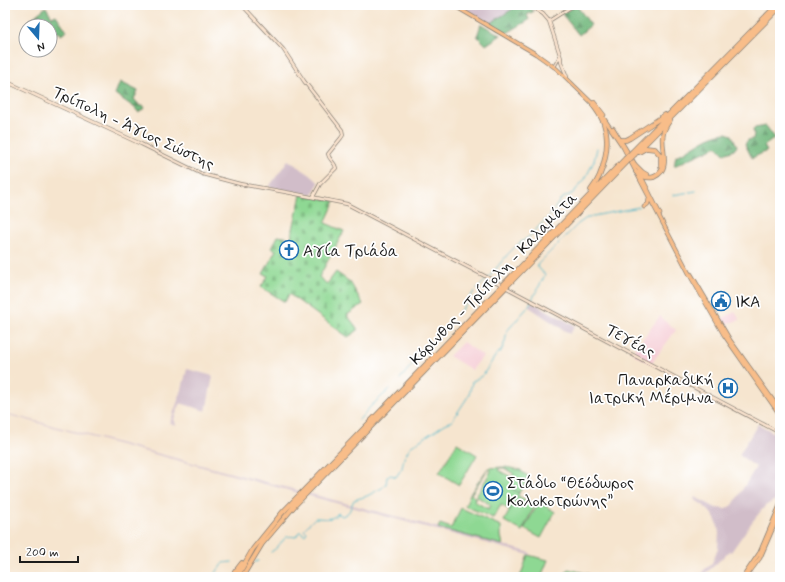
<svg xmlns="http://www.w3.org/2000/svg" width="785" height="582" font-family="Mynerve,sans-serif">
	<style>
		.built { fill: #f6cfd7 }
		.industrial { fill: #d1bdc9 }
		.grass { fill: #8ed893; stroke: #557a58; fill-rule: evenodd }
		.forest { fill: url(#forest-firs); stroke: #476a4c }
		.cemetery { fill: url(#cemetery-stones); stroke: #557a58 }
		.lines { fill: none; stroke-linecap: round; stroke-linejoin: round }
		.stream { stroke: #4bb6c8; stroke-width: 1 }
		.secondary-casing { stroke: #898076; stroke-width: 4 }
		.primary-casing { stroke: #898076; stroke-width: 4.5 }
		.highway-casing { stroke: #898076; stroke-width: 5.5 }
		.secondary { stroke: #fce5d0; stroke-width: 2.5 }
		.primary { stroke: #f8bd89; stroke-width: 3 }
		.highway { stroke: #f8bd89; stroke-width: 4 }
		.highway-bridge-casing { stroke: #898076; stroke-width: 5.5; stroke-linecap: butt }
		.highway-bridge { stroke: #f8bd89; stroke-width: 4 }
		.labels { text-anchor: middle; stroke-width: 3.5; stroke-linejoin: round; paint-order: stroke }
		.street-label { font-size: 16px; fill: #1c1c1c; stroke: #fff }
		.poi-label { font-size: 16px; fill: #1c1c1c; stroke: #fff; text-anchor: start }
	</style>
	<defs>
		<pattern id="forest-firs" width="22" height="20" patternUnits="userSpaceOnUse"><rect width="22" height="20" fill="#72b87d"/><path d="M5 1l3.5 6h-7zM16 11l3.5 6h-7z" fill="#5d9566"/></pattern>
		<pattern id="cemetery-stones" width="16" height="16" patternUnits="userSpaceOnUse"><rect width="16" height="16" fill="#8ed893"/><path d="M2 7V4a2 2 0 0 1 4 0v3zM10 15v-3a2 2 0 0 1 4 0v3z" fill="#7ab97e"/></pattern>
	</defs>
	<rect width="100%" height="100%" fill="#fff"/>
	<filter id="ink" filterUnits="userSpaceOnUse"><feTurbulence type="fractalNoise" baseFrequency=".025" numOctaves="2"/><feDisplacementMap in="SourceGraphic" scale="8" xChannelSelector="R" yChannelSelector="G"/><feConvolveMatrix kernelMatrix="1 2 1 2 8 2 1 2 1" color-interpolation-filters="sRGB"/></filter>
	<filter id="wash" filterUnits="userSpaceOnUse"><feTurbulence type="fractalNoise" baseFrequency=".012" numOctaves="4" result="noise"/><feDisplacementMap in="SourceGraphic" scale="16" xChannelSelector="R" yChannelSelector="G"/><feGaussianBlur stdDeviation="0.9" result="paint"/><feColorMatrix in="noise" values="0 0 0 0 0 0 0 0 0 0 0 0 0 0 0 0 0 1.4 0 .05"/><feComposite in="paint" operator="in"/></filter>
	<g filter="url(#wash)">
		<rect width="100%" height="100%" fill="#f6e5cf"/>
		<!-- built -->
		<path class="built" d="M735 312 740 320 724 324 721 319Z
			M660 316 676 330 651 364 632 353Z
			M463 342 483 356 472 370 449 356Z"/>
		<!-- industrial -->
		<path class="industrial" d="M457 5H519L489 24Z
			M288 160 312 176 319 183 312 195 269 187Z
			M532 302 575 326 570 334 529 307Z
			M187 369 213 376 206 411 180 403 174 419 176 425 170 423 182 389Z
			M5 413 503 545 531 553 530 555 5 414Z
			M758 424 780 436V497L765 506 752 522 731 552 729 551 715 565 704 574 702 572 712 563 718 548 719 533 717 523 713 515 703 505 694 499 695 497 716 508 725 509 733 505 756 467 739 455Z"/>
		<!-- grass -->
		<path class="grass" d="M457 443 477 455 459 485 439 473Z
			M505 467 521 470 520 472 521 471 529 477 519 493 511 488 519 493 518 496 535 505 522 531 504 521 516 499 510 510 501 505 493 518 465 506 470 494 488 468ZM499 468H504L514 474 511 477 498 470ZM488 469H490L491 471 475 498 471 494ZM476 496 491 505 488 509 474 501Z
			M539 502 555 512 541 538 524 529Z
			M461 508 501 526V536L503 545 438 528 440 524 451 528Z
			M528 555 548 560 541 577H520Z
			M568 569 589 574V577H564Z"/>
		<!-- forest -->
		<path class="forest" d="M519 5H523L534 11 527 15 529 20 507 33 489 24Z
			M576 5 591 25 579 35 562 14Z
			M46 7 52 17 56 15 67 31 61 35 58 32 50 37V26H36L31 19Z
			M481 24 501 35 486 45 477 36Z
			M120 82 138 91 134 99 141 107 143 105 145 108 138 112 135 108 115 94Z
			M766 126 775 138 764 146 767 151 752 158 745 144 748 140 753 139 754 134 753 130 755 128Z
			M726 133 732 135 737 146 734 150 724 154 717 146 674 166 676 156C694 149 705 135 726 133Z"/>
		<!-- cemetery -->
		<path class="cemetery" d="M301 195 335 201 325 223 344 231 319 277 327 284 336 272 350 282 363 304 347 315 357 328V331L348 337 289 294 285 302 261 287 268 276 263 274 276 250 272 248 278 236 291 238Z"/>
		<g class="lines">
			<!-- stream -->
			<path class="stream" d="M673 195 696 191
				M458 314 473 293 490 276 507 255 517 245 529 237 551 214 561 199 573 193 585 179 594 161 597 148
				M432 343 446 328
				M400 379 427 347
				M359 420 371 406 390 389
				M271 552C274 550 277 548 279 545 286 538 284 535 296 537L299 532H301L305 535 307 532 304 529 315 518C323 518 333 521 338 513L342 516C352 512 349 509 354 500L367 496 382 488 386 484 387 477 391 475 396 477 402 468 404 458 410 447 445 424 452 421 469 395 472 382 483 375 496 355 501 351 505 342 507 331 528 307 544 277 545 275 537 266 538 264 578 224 588 217 639 207
				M255 562 258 561
				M213 577 223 563 232 562"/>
		</g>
	</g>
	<g filter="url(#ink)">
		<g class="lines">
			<!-- secondary casing -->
			<g class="secondary-casing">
				<path id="secondary" d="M242 5 283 49 304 81 342 130 343 135 341 138 328 154C329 160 335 162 336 168L320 184 313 197
					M529 5 543 14 549 21 561 58V62L567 77
					M549 21 574 5
					M554 67 560 56
					M5 81 141 144 202 174 240 184 291 193 347 204 500 284
					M507 288 780 433"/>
			</g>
			<!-- primary casing -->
			<g class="primary-casing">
				<path id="primary" d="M453 5 536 54 557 69
					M557 69 594 105
					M594 102 604 115
					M601 114 623 147 692 279 724 335 780 415
					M613 128 636 166
					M640 174 660 214
					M644 207 648 204 649 198
					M691 274 730 340 780 410
					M743 577 760 552 780 505
					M746 577 760 558 780 512"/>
			</g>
			<!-- highway casing -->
			<g class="highway-casing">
				<path id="highway" d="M621 140H626L630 138 665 115
					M633 151 777 5
					M639 152 646 148 655 149 661 156V166
					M635 154 780 7
					M635 165 642 172 647 175
					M636 172C641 176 647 179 654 177 672 169 660 148 663 134 664 129 667 124 670 120
					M591 190C604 174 611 143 604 124 602 117 597 111 593 105
					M231 577 242 563
					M237 577 253 549 282 513 625 159
					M242 577 262 544 296 504 627 162"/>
			</g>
			<!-- secondary -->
			<use href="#secondary" class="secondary"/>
			<!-- primary -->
			<use href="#primary" class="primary"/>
			<!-- highway -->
			<use href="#highway" class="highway"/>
			<!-- highway-bridge casing -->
			<g class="highway-bridge-casing">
				<path id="highway-bridge" d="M625 159 633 151
					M627 162 635 154"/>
			</g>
			<!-- highway-bridge -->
			<use href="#highway-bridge" class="highway-bridge"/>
		</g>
	</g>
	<!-- icons -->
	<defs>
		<g id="church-ring" transform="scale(1)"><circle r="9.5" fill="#fff" stroke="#1f6fb2" stroke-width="1.5"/><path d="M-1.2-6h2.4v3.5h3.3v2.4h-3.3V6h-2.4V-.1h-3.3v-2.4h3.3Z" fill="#1f6fb2"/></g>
		<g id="civic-ring" transform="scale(1)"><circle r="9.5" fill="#fff" stroke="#1f6fb2" stroke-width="1.5"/><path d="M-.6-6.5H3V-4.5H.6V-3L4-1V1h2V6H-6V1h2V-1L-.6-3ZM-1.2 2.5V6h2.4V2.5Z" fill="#1f6fb2"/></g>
		<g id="hospital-ring" transform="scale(1)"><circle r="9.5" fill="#fff" stroke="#1f6fb2" stroke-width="1.5"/><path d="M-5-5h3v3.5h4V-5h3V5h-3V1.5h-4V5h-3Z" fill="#1f6fb2"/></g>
		<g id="stadium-ring" transform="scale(1)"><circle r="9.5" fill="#fff" stroke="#1f6fb2" stroke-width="1.5"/><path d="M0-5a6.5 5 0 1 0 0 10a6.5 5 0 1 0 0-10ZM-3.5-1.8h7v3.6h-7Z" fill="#1f6fb2"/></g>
	</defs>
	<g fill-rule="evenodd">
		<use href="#church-ring" x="289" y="250"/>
		<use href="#civic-ring" x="721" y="301"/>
		<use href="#hospital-ring" x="728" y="388"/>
		<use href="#stadium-ring" x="493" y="491"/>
	</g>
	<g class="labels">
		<!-- street labels -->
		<g class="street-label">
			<text transform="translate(134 127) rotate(25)" y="6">Τρίπολη - Άγιος Σώστης</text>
			<text transform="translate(493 278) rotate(-46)" y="6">Κόρινθος - Τρίπολη - Καλαμάτα</text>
			<text transform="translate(631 340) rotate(28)" y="6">Τεγέας</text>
		</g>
		<!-- poi labels -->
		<g class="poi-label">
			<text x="303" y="256">Αγία Τριάδα</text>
			<text x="735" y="307">ΙΚΑ</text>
			<text x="714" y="385" text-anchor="end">Παναρκαδική<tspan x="714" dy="18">Ιατρική Μέριμνα</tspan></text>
			<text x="507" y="488">Στάδιο “Θεόδωρος<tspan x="507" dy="18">Κολοκοτρώνης”</tspan></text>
		</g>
	</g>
	<!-- margin -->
	<rect width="785" height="582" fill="none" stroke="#fff" stroke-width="20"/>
	<!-- north arrow -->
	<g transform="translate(38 38) rotate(161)"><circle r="19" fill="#ffffff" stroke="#a4a4a4"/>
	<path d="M0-3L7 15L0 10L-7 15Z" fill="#1f6fb2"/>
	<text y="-6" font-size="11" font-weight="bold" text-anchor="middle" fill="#1c1c1c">N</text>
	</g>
	<!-- scale -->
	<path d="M20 556v6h58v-6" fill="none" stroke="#1c1c1c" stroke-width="2"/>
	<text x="26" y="556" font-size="12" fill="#1c1c1c" stroke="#ffffff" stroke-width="3" paint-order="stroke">200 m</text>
</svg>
